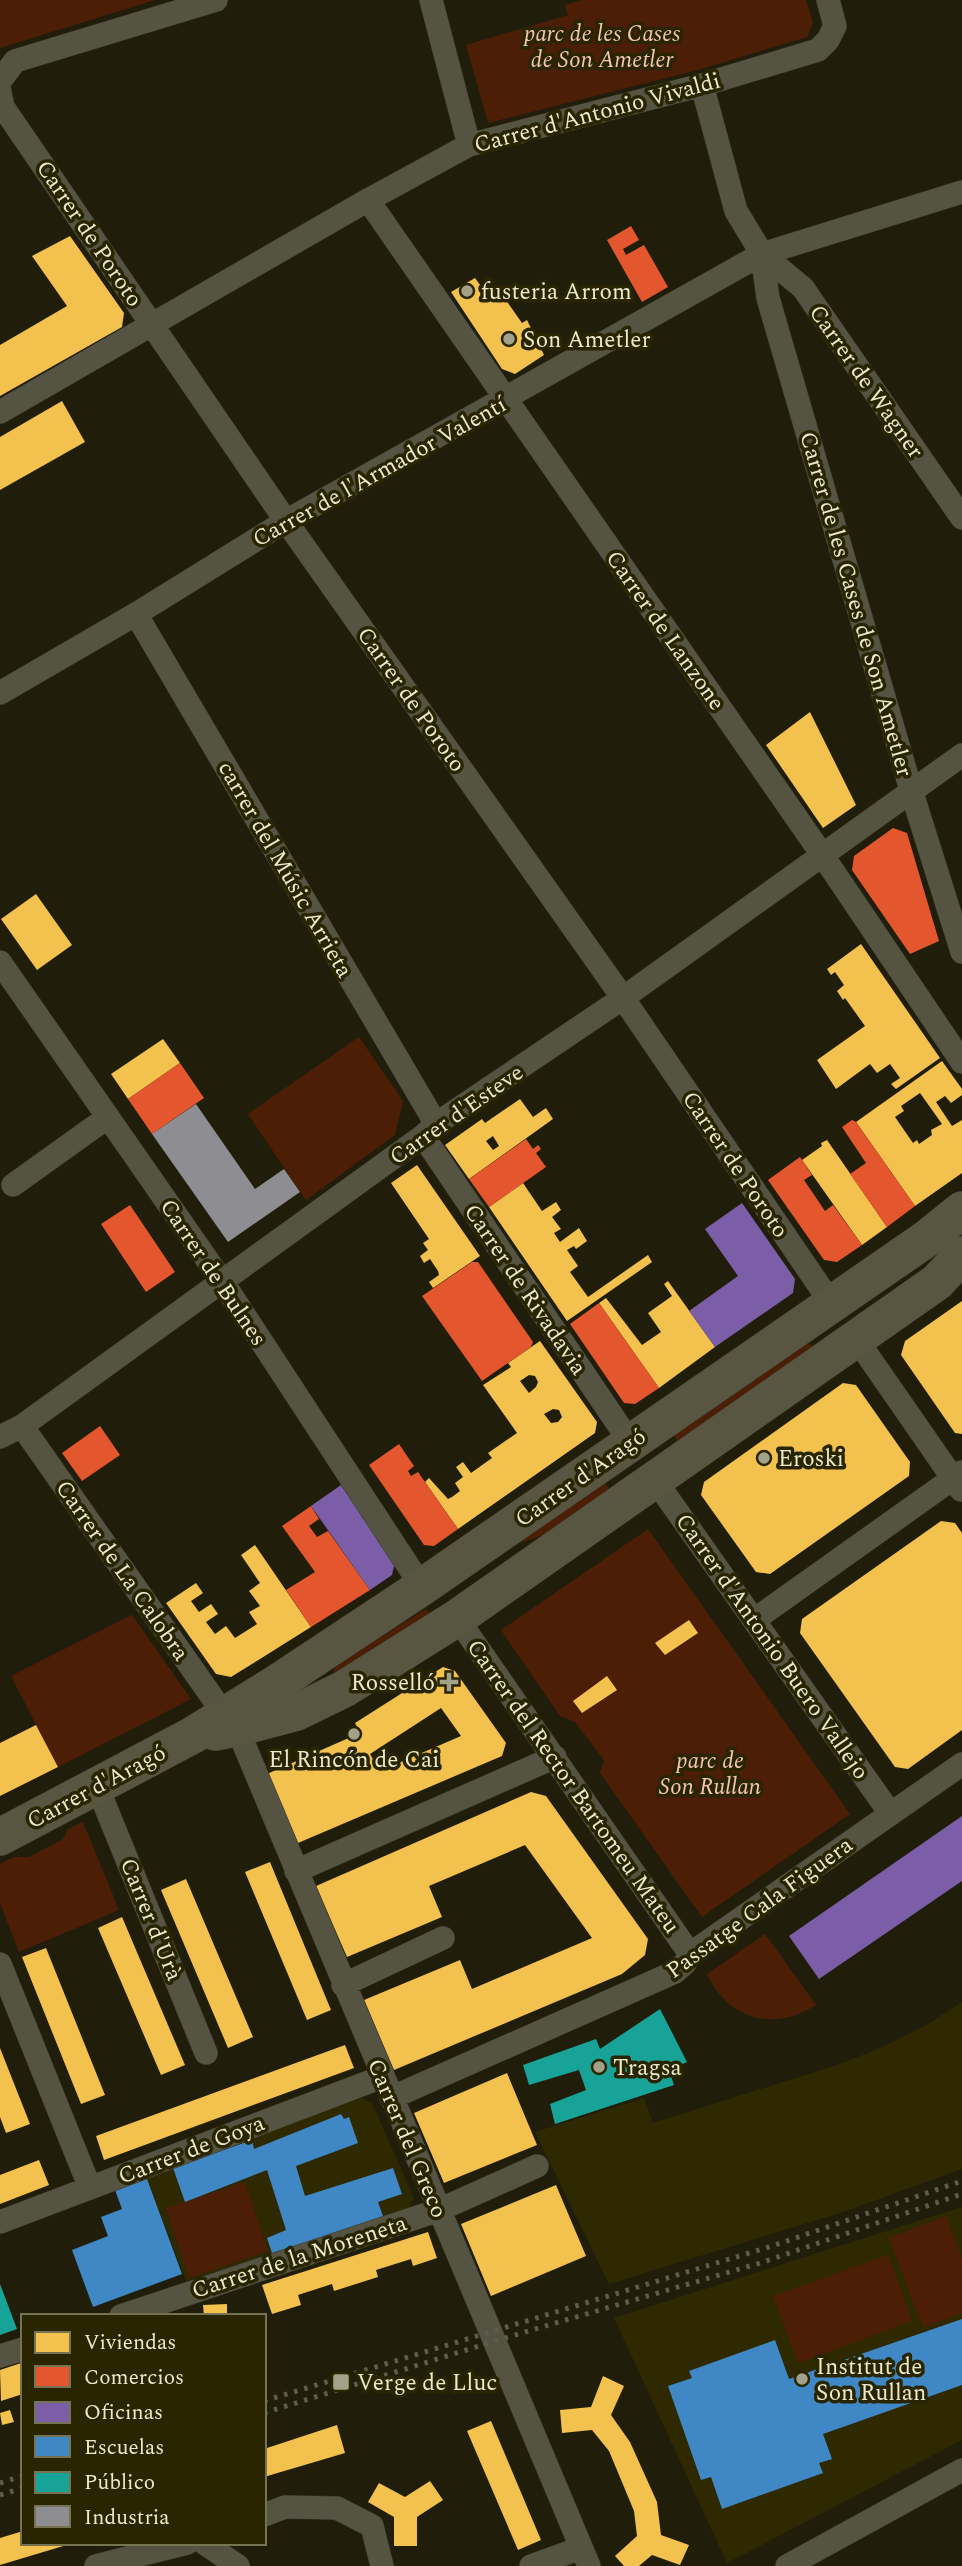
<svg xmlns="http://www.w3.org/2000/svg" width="962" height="2566" font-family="Spectral,serif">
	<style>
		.built { fill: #2f2901 }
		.green { fill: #4d1e06 }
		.homes { fill: #f2c14e; fill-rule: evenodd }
		.shops { fill: #e4572e }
		.offices { fill: #7b5ea7 }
		.schools { fill: #3f88c5 }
		.public { fill: #17a398 }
		.industry { fill: #8d8d92 }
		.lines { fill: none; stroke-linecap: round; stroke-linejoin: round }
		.minor-casing { stroke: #3b392c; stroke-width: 24 }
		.primary-casing { stroke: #3b392c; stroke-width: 38 }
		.minor { stroke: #555341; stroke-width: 23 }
		.primary { stroke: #585641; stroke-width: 37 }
		.rail { stroke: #5e5d4d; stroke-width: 5; stroke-dasharray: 3.5 7; stroke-linecap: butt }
		.poi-dot { fill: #a3a18a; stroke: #292501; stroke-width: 2.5 }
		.labels { text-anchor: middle; stroke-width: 7; stroke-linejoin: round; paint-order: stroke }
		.park-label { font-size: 23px; font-style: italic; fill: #f4c6b3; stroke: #292501 }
		.street-label { font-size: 23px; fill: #eae8cf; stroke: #292501 }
		.poi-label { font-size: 23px; fill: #eae8cf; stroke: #292501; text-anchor: start }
	</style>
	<rect width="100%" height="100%" fill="#201e0a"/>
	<!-- built -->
	<path class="built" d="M962 2002V2169L846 2211 609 2284 535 2132 644 2098 653 2123 837 2065 878 2049 925 2026Z
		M359 2097 372 2103 414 2198 407 2212 186 2281 147 2179Z
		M962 2207V2440L727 2563 614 2318Z"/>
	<!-- green -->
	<path class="green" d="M0 0H155L0 48Z
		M582 0H806L813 22 807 37 698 70 488 123 466 45 568 15 565 5Z
		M359 1037 403 1101 395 1135 306 1200 248 1114Z
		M806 1338 814 1350 679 1444 672 1433Z
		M604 1481 611 1492 558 1531 516 1544Z
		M648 1529 850 1814 702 1917 600 1773 604 1760 575 1722 560 1716 501 1630Z
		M426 1609 432 1615 334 1673V1666Z
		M132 1615 191 1699 58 1767 11 1676Z
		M83 1822 119 1910 19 1952 0 1903V1864L14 1857H29L63 1839 68 1829Z
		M765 1934 816 2005C774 2032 728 2020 707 1974Z
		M245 2182 268 2251 189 2278 166 2208Z
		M946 2216 962 2259V2313L923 2328 889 2238Z
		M888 2255 912 2321 798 2363 773 2296Z"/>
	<!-- homes -->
	<path class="homes" d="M70 236 124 313 122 327 0 396V345L67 306 32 256Z
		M475 278 491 300 501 293 522 323 527 320 544 355 515 374 502 369 451 292Z
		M62 401 85 442 0 490V437Z
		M810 712 856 805 823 828 766 745Z
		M36 894 72 945 37 970 1 919Z
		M861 944 940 1058 896 1089 891 1084 900 1078 890 1064 877 1073 870 1064 836 1089 817 1060 865 1026 845 998 843 1000 837 991 844 985 835 972 831 975 827 969Z
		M163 1039 180 1063 128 1099 111 1074Z
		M942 1061 962 1089V1095L951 1103 945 1096 936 1102 952 1126 962 1120V1173L915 1206 856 1122ZM920 1093 942 1124 931 1130 932 1135 919 1144 917 1140 913 1143 895 1117 904 1111 901 1106Z
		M520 1099 533 1117 546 1108 553 1119 469 1179 445 1145 482 1119 485 1123ZM493 1136 499 1146 493 1150 486 1141Z
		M827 1140 887 1227 862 1245 802 1160 822 1146 821 1143Z
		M417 1165 480 1256 433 1288 429 1282 439 1275 438 1271 430 1259 424 1263 420 1256 428 1250 423 1243 429 1239 391 1183Z
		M523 1183 542 1211 556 1202 561 1210 552 1217 561 1229 554 1233 560 1242 579 1228 587 1241 576 1249 574 1246 567 1250 578 1266 570 1272 588 1297 648 1255 652 1262 567 1321 489 1207Z
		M668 1281 715 1347 659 1388 599 1303 606 1298 642 1345 661 1332 648 1313 672 1296 664 1284Z
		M962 1301V1434L955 1433 901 1355 905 1341Z
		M540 1341 597 1422 595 1433 458 1529 425 1482 429 1478 448 1499 452 1497 460 1491 455 1483 463 1477 456 1467 463 1462 471 1473 492 1458 488 1453 517 1433 483 1385 511 1367 508 1363ZM529 1375 535 1376 538 1382 536 1387 529 1393 520 1381ZM553 1409 559 1410 562 1417 558 1422 551 1423 544 1414Z
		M843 1383 856 1385 910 1462 909 1476 770 1574 756 1572 701 1495 704 1482Z
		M941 1521 955 1523 962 1533V1730L908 1769 895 1767 800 1633 802 1619Z
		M255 1545 311 1627 231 1677 216 1674 166 1603 196 1583 203 1593 191 1601 199 1612 211 1604 218 1614 206 1622 215 1634 226 1626 235 1638 257 1624 249 1612 260 1606 249 1591 260 1583 241 1555Z
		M689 1620 698 1633 665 1655 655 1643Z
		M443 1667 455 1671 506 1743 502 1756 298 1843 267 1774 360 1733 355 1723ZM441 1708 461 1736 380 1771 370 1754Z
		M607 1676 617 1690 582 1713 573 1701Z
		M36 1725 58 1767 0 1796V1743Z
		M531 1792 546 1796 648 1939 645 1955 622 1974 394 2070 364 2000 460 1960 472 1989 592 1938 525 1845 429 1886 442 1917 347 1957 316 1886Z
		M270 1862 331 2010 307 2020 245 1872Z
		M186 1879 253 2037 228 2048 161 1890Z
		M122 1917 185 2065 161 2075 98 1928Z
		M46 1948 105 2095 81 2104 22 1957Z
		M345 2045 354 2068 104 2160 96 2136Z
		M0 2048 30 2124 6 2133 0 2117Z
		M507 2073 537 2145 444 2183 414 2113Z
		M39 2160 49 2185 0 2204V2175Z
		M556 2185 586 2256 491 2296 461 2224Z
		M428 2232 437 2258 413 2266 411 2259 376 2270 378 2277 334 2291 332 2284 298 2295 301 2305 272 2314 262 2285Z
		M227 2304V2316H204L203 2305Z
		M21 2363 23 2394 1 2401 0 2370Z
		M603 2376 624 2386 611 2415 630 2442 657 2502 661 2535 689 2545 680 2565 652 2555 639 2566H624L615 2556 637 2536 634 2511 609 2451 592 2430 562 2433 560 2410 591 2407Z
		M10 2410 14 2422 2 2425 0 2413Z
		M491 2421 541 2540 518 2550 467 2431Z
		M337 2425 345 2453 264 2477V2449Z
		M430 2481 443 2500 417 2517V2546H394V2517L368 2502 379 2483 405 2497Z
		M23 2531V2543L70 2544 0 2565V2538Z"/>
	<!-- shops -->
	<path class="shops" d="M631 226 639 240 623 249 626 255 644 245 668 287 642 302 607 240Z
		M893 828 907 833 939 941 910 954 852 870 854 856Z
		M180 1063 204 1098 152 1134 128 1099Z
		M852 1120 856 1122 915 1206 887 1227 850 1174 866 1163 842 1127Z
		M526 1139 533 1149 538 1145 541 1149 536 1153 546 1167 489 1207 469 1179Z
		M800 1157 812 1175 804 1180 825 1211 833 1205 862 1245 837 1262 824 1260 768 1180Z
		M130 1205 175 1272 146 1292 101 1224Z
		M472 1262H478L533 1342 531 1347 482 1381 422 1296Z
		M599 1303 659 1388 635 1404 624 1403 570 1324Z
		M100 1426 120 1455 82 1481 62 1453Z
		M399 1444 414 1466 408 1471 411 1476 418 1472 458 1529 434 1546 424 1545 369 1465Z
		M311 1506 319 1519 309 1526 317 1537 328 1531 370 1590 311 1627 286 1590 315 1572 282 1526Z"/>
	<!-- offices -->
	<path class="offices" d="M742 1203 795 1279 793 1293 715 1347 689 1311 738 1276 705 1229Z
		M341 1485 395 1562 392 1575 370 1590 311 1506Z
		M962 1816V1881L819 1979 789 1936Z"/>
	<!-- schools -->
	<path class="schools" d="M341 2114 344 2119 349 2117 358 2143 296 2166 305 2196 393 2168 402 2194 378 2202 384 2219 272 2253 267 2238 286 2230 267 2170 185 2202 173 2168 252 2140 254 2149Z
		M147 2179 182 2274 93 2307 72 2250 108 2236 101 2217 122 2209 115 2190Z
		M962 2319V2385L823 2434 832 2459 819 2463 823 2473 722 2509 711 2477 701 2480 668 2386 692 2378 689 2371 775 2340 789 2379Z"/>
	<!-- public -->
	<path class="public" d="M660 2009 687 2062 669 2070 674 2085 555 2124 550 2104 586 2090 579 2070 529 2085 523 2065 596 2039 600 2049Z
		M0 2284 17 2329 0 2335Z"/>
	<!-- industry -->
	<path class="industry" d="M196 1104 255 1189 284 1169 300 1192 228 1242 152 1134Z"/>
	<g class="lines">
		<!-- minor casing -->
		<g class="minor-casing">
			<path id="minor" d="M431 0 469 145
				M0 81 15 61 216 0
				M702 85 736 211 762 254 803 288 962 518
				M0 92 3 107 286 521 623 998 831 1303
				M368 200 823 856 962 1062
				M762 254 768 298 911 790 962 952
				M0 412 368 200 469 145 702 85 818 50 828 40 835 26 828 0
				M136 614 436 1124
				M0 693 136 614 286 521 762 254 962 192
				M0 962 222 1281 422 1587
				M423 1136 630 1442
				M13 1185 108 1117
				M855 1337 961 1490
				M22 1426 224 1714
				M0 1437 22 1426 423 1136 436 1124 623 998 962 755
				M655 1480 890 1813
				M457 1618 690 1954
				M754 1620 962 1472
				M237 1728 589 2566
				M97 1786 206 2053
				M296 1871 555 1757
				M0 1964 90 2188
				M343 1985 443 1938
				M391 2098 675 1972 685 1963 690 1954 962 1764
				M0 2222 382 2077
				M121 2316 439 2210 537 2166
				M0 2356 23 2349
				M264 2515 285 2507 337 2508 372 2526 382 2566
				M204 2543 238 2566
				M96 2566 187 2543
				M531 2566 581 2548
				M787 2566 962 2470"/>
		</g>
		<!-- primary casing -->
		<g class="primary-casing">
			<path id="primary" d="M215 1732 237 1728 297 1712 344 1689 457 1618 937 1282 962 1255
				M0 1837 193 1735 274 1685 422 1587 926 1239 962 1210"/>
		</g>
		<!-- minor -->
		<use href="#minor" class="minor"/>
		<!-- primary -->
		<use href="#primary" class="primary"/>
		<!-- rail -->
		<path class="rail" d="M264 2401 769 2247 962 2181
			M264 2413 508 2337 760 2263 962 2194
			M0 2483 23 2476
			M0 2495 23 2488"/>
	</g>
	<!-- markers -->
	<g class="poi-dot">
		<circle cx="467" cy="291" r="7"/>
		<circle cx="509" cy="339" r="7"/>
		<circle cx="764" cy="1458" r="7"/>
		<path d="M445.5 1671.5h7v7h7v7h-7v7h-7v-7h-7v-7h7z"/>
		<circle cx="354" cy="1734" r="7"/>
		<circle cx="599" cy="2067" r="7"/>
		<circle cx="802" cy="2379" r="7"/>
		<rect x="332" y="2373" width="18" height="18" rx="3.5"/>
	</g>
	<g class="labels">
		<!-- park labels -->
		<g class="park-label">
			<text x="602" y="41">parc de les Cases<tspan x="602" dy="26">de Son Ametler</tspan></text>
			<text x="710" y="1768">parc de<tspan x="710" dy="26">Son Rullan</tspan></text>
		</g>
		<!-- street labels -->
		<g class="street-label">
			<text transform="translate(597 112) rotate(-15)" y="8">Carrer d'Antonio Vivaldi</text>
			<text transform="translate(90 233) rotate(56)" y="8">Carrer de Poroto</text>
			<text transform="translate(867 381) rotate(55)" y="8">Carrer de Wagner</text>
			<text transform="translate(379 471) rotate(-29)" y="8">Carrer de l'Armador Valentí</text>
			<text transform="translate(857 604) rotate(74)" y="8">Carrer de les Cases de Son Ametler</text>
			<text transform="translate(666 630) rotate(55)" y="8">Carrer de Lanzone</text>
			<text transform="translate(412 699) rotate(55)" y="8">Carrer de Poroto</text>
			<text transform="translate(286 869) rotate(60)" y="8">carrer del Músic Arrieta</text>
			<text transform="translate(456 1114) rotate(-35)" y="8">Carrer d'Esteve</text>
			<text transform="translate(736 1164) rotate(56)" y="8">Carrer de Poroto</text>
			<text transform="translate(214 1272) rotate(56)" y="8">Carrer de Bulnes</text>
			<text transform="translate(526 1289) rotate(56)" y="8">Carrer de Rivadavia</text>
			<text transform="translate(580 1477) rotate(-35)" y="8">Carrer d'Aragó</text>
			<text transform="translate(123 1570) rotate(55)" y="8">Carrer de La Calobra</text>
			<text transform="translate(773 1646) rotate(55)" y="8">Carrer d'Antonio Buero Vallejo</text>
			<text transform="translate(96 1786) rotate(-28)" y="8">Carrer d'Aragó</text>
			<text transform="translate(574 1786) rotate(55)" y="8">Carrer del Rector Bartomeu Mateu</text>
			<text transform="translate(759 1907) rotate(-36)" y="8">Passatge Cala Figuera</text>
			<text transform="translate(152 1919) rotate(68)" y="8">Carrer d'Urà</text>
			<text transform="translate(408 2138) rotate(67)" y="8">Carrer del Greco</text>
			<text transform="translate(191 2149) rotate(-21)" y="8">Carrer de Goya</text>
			<text transform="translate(299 2256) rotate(-18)" y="8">Carrer de la Moreneta</text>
		</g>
		<!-- poi labels -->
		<g class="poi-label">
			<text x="481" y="299">fusteria Arrom</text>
			<text x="523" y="347">Son Ametler</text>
			<text x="778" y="1466">Eroski</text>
			<text x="435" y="1690" text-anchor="end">Rosselló</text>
			<text x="354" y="1767" text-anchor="middle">El Rincón de Cai</text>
			<text x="613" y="2075">Tragsa</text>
			<text x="816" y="2374">Institut de<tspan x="816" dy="26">Son Rullan</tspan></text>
			<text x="357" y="2390">Verge de Lluc</text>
		</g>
	</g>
	<!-- legend -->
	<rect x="21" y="2314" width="245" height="231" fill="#292501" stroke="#767353" stroke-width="2"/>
	<rect x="35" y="2332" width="35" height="21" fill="#f2c14e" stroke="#767353" stroke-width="2"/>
	<text x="84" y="2349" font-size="21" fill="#eae8cf">Viviendas</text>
	<rect x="35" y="2366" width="35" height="21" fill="#e4572e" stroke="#767353" stroke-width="2"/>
	<text x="84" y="2384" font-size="21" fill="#eae8cf">Comercios</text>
	<rect x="35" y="2402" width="35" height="21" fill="#7b5ea7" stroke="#767353" stroke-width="2"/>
	<text x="84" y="2419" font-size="21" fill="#eae8cf">Oficinas</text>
	<rect x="35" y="2436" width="35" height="21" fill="#3f88c5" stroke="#767353" stroke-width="2"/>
	<text x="84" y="2454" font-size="21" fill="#eae8cf">Escuelas</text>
	<rect x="35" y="2472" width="35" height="21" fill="#17a398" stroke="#767353" stroke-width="2"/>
	<text x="84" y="2489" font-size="21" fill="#eae8cf">Público</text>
	<rect x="35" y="2506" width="35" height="21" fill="#8d8d92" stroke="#767353" stroke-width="2"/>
	<text x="84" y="2524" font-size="21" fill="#eae8cf">Industria</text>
</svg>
